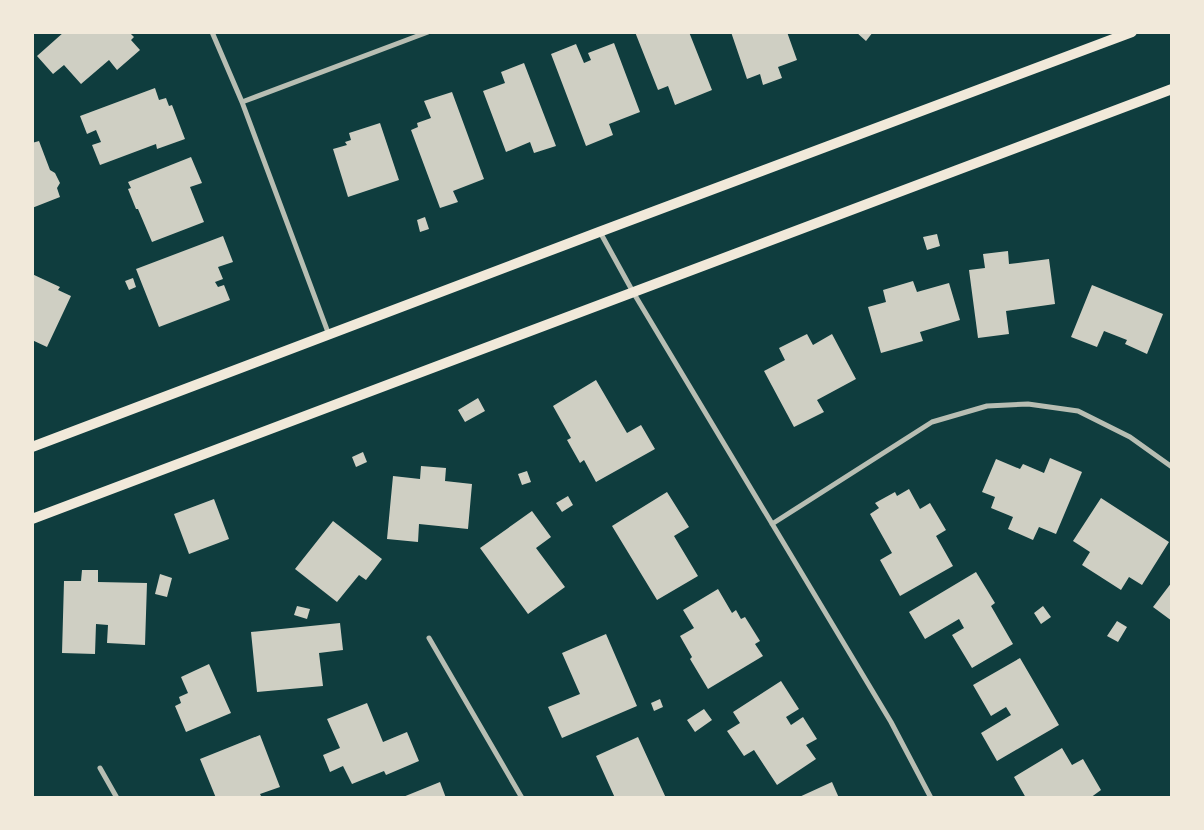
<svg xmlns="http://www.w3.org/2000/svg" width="1204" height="830" font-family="Jost,sans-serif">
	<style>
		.building { fill: #cfcfc3 }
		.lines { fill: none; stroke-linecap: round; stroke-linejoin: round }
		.minor { stroke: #b8beb3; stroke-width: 5 }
		.secondary { stroke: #f1e9da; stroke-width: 10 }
	</style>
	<rect width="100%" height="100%" fill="#0f3d3e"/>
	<!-- building -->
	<path class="building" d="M64 32H129L134 37 131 40 140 50 117 70 109 60 81 84 64 65 53 74 37 56Z
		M635 32H689L712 90 675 105 668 86 658 90Z
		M731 32H787L797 60 778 67 782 78 763 85 760 74 747 79Z
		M856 32H873L866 41Z
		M614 43 640 112 609 124 613 135 586 146 551 54 576 44 584 63 591 60 588 53Z
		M524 63 556 146 534 153 530 142 506 152 483 91 505 83 501 72Z
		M155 88 159 100 166 98 169 106 172 105 185 139 157 149 156 144 100 165 92 145 101 142 96 130 87 134 80 116Z
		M452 92 484 179 453 191 458 202 440 208 411 130 418 127 417 123 431 118 424 101Z
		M380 123 399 180 348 197 333 149 347 145 345 142 351 140 349 133Z
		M39 141 50 170 55 173 60 183 57 188 60 197 32 208V143Z
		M191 157 202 183 190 187 204 222 152 242 138 209H136L128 189 131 188 128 182Z
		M425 217 429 229 420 232 417 220Z
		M937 234 940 246 927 250 923 237Z
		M223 236 233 262 218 267 223 279 215 282 218 287 224 285 230 300 159 327 136 269Z
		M1008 251 1009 264 1049 259 1055 304 1006 311 1009 334 978 338 969 270 985 268 983 254Z
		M32 274 60 287 58 290 71 296 47 347 32 340Z
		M133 278 136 287 129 290 125 281Z
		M913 281 917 292 949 283 960 320 920 332 923 341 881 353 868 307 886 302 883 290Z
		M1092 285 1163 314 1147 354 1125 344 1127 340 1104 331 1097 347 1071 337Z
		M807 334 813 345 832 334 856 379 817 400 824 412 794 427 764 371 785 360 779 348Z
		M596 380 627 433 641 425 655 449 596 482 584 460 580 463 567 440 571 438 553 406Z
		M478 398 485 411 465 422 458 410Z
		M363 452 367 462 356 467 352 457Z
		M1050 458 1082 472 1056 534 1039 527 1033 540 1008 529 1013 517 991 508 995 497 982 492 996 459 1020 469 1023 464 1044 473Z
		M421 466 446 468 445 481 472 484 468 529 419 524 418 542 387 539 393 476 420 479Z
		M527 471 531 482 522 485 518 474Z
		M909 489 920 509 930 503 946 530 936 536 953 566 900 596 880 560 892 553 870 514 879 508 875 503 895 492 897 496Z
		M667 492 689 527 674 536 698 576 657 600 612 526Z
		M568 496 573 505 562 512 556 503Z
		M1101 498 1169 542 1142 585 1129 577 1121 590 1082 565 1090 552 1073 541Z
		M214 499 229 539 189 554 174 514Z
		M532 511 551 537 536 548 565 587 528 614 480 548Z
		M333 521 382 559 366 580 359 575 337 602 295 569Z
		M82 570H98V582L147 583 145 645 107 643 108 625 96 624 95 654 62 653 64 581H81Z
		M976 572 995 603 991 606 1013 644 972 668 952 635 964 628 959 619 925 639 909 612Z
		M160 574 172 578 167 597 155 594Z
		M1172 582V621L1153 607Z
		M718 589 732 613 736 610 741 619 745 617 760 641 755 644 763 656 708 689 690 659 692 657 680 636 694 628 683 610Z
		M297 606 310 609 307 619 294 615Z
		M1043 606 1051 617 1041 624 1034 613Z
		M1117 621 1127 627 1118 642 1107 636Z
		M340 623 343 650 319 653 323 686 257 692 251 632Z
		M606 634 637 706 562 738 548 707 580 694 562 653Z
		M1020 658 1059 725 997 761 981 733 1011 715 1006 707 991 716 973 685Z
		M209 664 231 713 186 732 175 706 181 703 179 697 188 693 181 677Z
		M781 681 799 709 786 717 791 725 803 717 817 739 806 745 816 759 777 785 754 750 744 756 727 731 740 723 733 712Z
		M660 699 663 707 654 711 651 703Z
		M367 703 383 742 407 732 419 761 386 775 384 771 352 784 343 766 330 772 323 755 340 748 327 719Z
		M704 709 712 720 695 732 687 720Z
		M260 735 280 787 260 794 262 798H216L200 759Z
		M638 737 666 798H615L596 756Z
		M1062 748 1072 765 1083 759 1101 790 1090 798H1026L1014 777Z
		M440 782 446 798H403V797Z
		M832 782 839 798H797Z"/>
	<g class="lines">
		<!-- minor -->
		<path class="minor" d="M212 32 242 102 329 335
			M242 102 428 32
			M600 232 633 292 891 722 931 798
			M772 524 932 422 987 406 1028 404 1078 411 1130 437 1172 467
			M429 638 522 798
			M100 768 117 798"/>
		<!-- secondary -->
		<path class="secondary" d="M32 447 599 232 1132 32
			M32 519 1172 89"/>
	</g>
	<!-- border -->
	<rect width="1204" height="830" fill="none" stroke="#f1e9da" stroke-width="68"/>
</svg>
